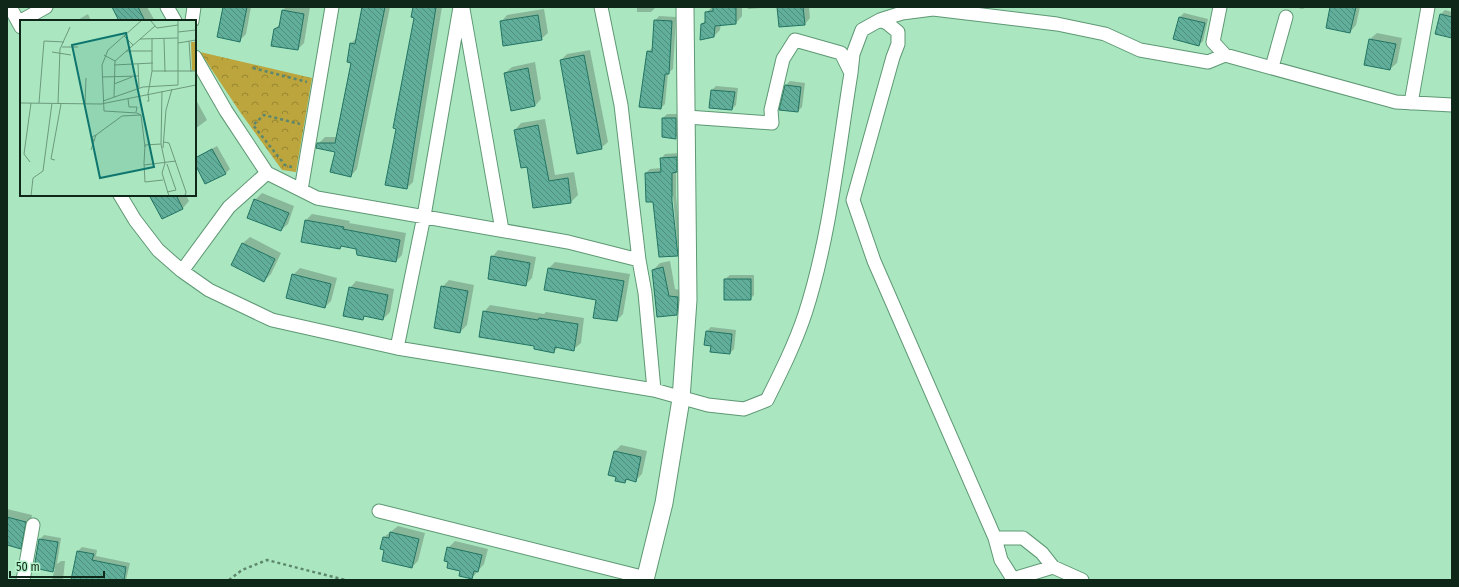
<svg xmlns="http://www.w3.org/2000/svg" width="1459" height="587" font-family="'Fira Sans Condensed',sans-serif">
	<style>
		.forest { fill: url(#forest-crowns) }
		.shadow { fill: #0003; fill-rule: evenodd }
		.building { fill: url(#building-back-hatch); stroke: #237463 }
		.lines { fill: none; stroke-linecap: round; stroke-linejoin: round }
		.minor-casing { stroke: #5e9874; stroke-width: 15 }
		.tertiary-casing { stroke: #5e9874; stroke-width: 19 }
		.path { stroke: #5d876d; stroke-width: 2.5; stroke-dasharray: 3 3; stroke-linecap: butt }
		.minor { stroke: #fff; stroke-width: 13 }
		.tertiary { stroke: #fff; stroke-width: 17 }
		.inset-road { fill: none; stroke: #6c9a7d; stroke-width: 1 }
		.view { fill: #0f766e; fill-opacity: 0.15; stroke: #0f766e; stroke-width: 2 }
		.inset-edge { fill: none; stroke: #0f2718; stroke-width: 2 }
	</style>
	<defs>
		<pattern id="forest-crowns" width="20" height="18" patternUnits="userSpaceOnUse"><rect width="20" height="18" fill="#bca53d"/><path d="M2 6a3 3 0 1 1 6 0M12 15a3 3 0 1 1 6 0" fill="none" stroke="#978632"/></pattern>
		<pattern id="building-back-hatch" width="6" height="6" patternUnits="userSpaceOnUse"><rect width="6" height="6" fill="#61ae9b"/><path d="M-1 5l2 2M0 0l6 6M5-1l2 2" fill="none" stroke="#4e8e7d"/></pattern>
	</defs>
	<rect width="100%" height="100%" fill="#aae6c0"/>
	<!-- forest -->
	<path class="forest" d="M200 52 312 78 296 172 282 170 240 112Z"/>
	<!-- shadow -->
	<path class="shadow" d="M113 7H147L155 21H120Z
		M224 7H251L246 34 240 40Z
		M286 7H310L304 43 298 49 275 29 281 23 283 10Z
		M362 7H390L357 169 351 176 336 151 318 144 325 137H338L352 62 351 43 358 37Z
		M414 7H442L413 182 407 188 397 128 415 17Z
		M637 7H655V8L651 12H637Z
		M712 7H742V16L736 23 721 24 720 30 714 36 702 24 706 20V13Z
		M748 7H775L748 9Z
		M778 7H809L810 18 805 24Z
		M1293 7H1305L1303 9Z
		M1331 7H1360L1356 25 1350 32Z
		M544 9 548 33 541 39 501 22 507 15Z
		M1445 10 1452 12V37L1436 33 1441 14Z
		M1184 13 1208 19 1203 41 1199 45 1174 38 1180 17Z
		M88 14 91 21H76Z
		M659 16 676 17 673 69 668 73 665 104 661 108 648 51 654 47 655 21Z
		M1377 33 1402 38 1397 63 1390 69 1365 64 1370 39Z
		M590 50 608 142 601 148 561 60 567 54Z
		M535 62 541 99 535 106 505 73 512 67Z
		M790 81 805 83 802 107 798 111 786 85Z
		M716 86 738 88 736 105 732 109 710 107 712 90Z
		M195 98 207 120 195 129Z
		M667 114H680V133L676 137 663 118Z
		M545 119 555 175 574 172 578 195 571 202 534 207 528 165 515 130 521 123Z
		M217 146 230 169 226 173 206 183 195 158Z
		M680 153 681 167 676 172V196L681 251 677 255 654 201H647L646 173 650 169 661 168V159L665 154ZM671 196H673L678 252H676Z
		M262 193 294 206 288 224 281 230 255 200Z
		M151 195H186L189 201 183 208 162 218Z
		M312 214 350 221 349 223 406 233 402 255 396 261 357 248 343 245 340 248 306 220Z
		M250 237 281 253 271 274 264 281 232 265 243 243Z
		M498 250 536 257 532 278 525 285 492 257Z
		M670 261 675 289 684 291 683 308 676 314 653 270 660 263Z
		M555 262 630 274 623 314 617 320 597 299 549 268Z
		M300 268 337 278 331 301 325 307 293 275Z
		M730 275H754V295L750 299 725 279Z
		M449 280 474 285 467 325 460 332 442 287Z
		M356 281 394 289 390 312 383 319 366 315 362 319 350 288Z
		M490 305 544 314 546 312 584 318 581 343 574 349 559 347 554 351 535 345 484 312Z
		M711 327 736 330 734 349 730 353 712 345 705 344 707 331Z
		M621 445 647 451 642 474 635 481 628 479 625 482 615 451Z
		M7 509 32 515 27 541 20 548 7 544Z
		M398 526 425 533 418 561 412 567 385 549 384 537Z
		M44 535 61 538 57 564 61 561H65L63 580H52L55 568 52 571 35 567 40 539Z
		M455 541 488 549 484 564 472 578 462 571 448 548Z
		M82 547 97 550 96 556 130 563 126 580H72L78 551Z"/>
	<!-- building -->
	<path class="building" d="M112 7H138L145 21H119Z
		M223 7H247L240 42 217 37Z
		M362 7H385L351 177 330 172 335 152 316 148 317 143H335L351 63 347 62 350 43 355 44Z
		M413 7H436L407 189 385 185 396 129 393 128 414 18 411 17Z
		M713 7H736V24L715 26 714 37 700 40 701 24 705 23V12L713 11Z
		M777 7H803L805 25 779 27Z
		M1330 7H1356L1350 33 1326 28Z
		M282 10 304 14 298 50 271 46 274 29 279 27Z
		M1440 14 1452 17V38L1435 34Z
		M538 15 542 40 503 46 500 21Z
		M1179 17 1205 23 1199 46 1173 39Z
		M654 20 672 21 669 74H665L661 109 639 107 647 51 652 52Z
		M1369 39 1396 44 1390 70 1364 65Z
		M584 55 602 149 577 154 560 60Z
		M528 68 535 106 511 111 504 73Z
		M785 85 801 87 798 112 779 110Z
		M711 90 735 92 732 110 709 108Z
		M662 118H676V139L662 137Z
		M538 125 549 181 568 178 571 203 533 208 527 167 521 168 514 130Z
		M212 149 226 174 205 184 195 164V158Z
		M677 157V172L672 173V201L678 256 659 257 653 202H646L645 173 661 172 660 158Z
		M149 195H176L183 209 162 219Z
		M254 199 289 213 281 231 247 218Z
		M305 220 344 227 343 229 400 240 396 262 357 255 356 249 341 246 340 249 301 242Z
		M242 243 275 259 264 282 231 265Z
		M491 256 530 263 526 286 488 279Z
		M663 267 669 296 678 297 677 315 657 317 652 270Z
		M548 268 624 281 617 321 593 318 596 300 544 290Z
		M292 274 331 284 325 308 286 298Z
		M724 279H751V300H724Z
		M441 286 468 291 460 333 434 328Z
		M349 287 388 295 383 320 364 316 363 320 343 316Z
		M483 311 538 320 539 318 578 324 574 351 555 347 554 353 534 349V346L479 337Z
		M706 331 732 334 730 354 710 352 711 346 704 345Z
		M614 451 641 457 636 482 626 479 625 483 615 481 616 477 608 475Z
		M7 517 26 522 21 549 7 545Z
		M390 532 419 539 412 568 382 561 384 550 380 549 383 537 389 538Z
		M39 539 58 542 53 572 34 568Z
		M447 547 482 555 478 572 474 571 472 579 459 576 460 571 447 568 448 562 444 561Z
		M77 551 94 554 92 560 126 567 124 580H71Z"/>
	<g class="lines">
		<!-- minor casing -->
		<g class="minor-casing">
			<path id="minor" d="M10 7 21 27
				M167 7 175 21
				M601 7 621 105 639 260 645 293 654 390
				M1220 7 1213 42 1225 55 1396 102 1452 105
				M463 9 502 230
				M880 20 902 13 933 9 1057 24 1105 34 1140 50 1208 62 1225 55
				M192 21 194 7
				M19 22 46 7
				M195 57 226 111 267 173 317 198 568 242 639 260
				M1272 67 1286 17
				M1411 103 1428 7
				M687 117 772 123 771 110 783 59 795 40 841 53 851 73
				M301 190 332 7
				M120 195 135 220 158 250 182 271 209 290 272 320 397 348 654 390 708 405 744 409 767 400C781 372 795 344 805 314 830 237 838 153 851 73L853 54 862 30 880 20 887 23 898 32V44L893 57 853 200 874 261 995 538H1023L1042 553 1053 567
				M182 271 229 207 267 173
				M397 348 424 216 460 7
				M379 511 646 578
				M995 538 1001 560 1013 579 1053 567 1082 580
				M23 580 33 525"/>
		</g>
		<!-- tertiary casing -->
		<g class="tertiary-casing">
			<path id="tertiary" d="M645 580 664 503 681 399 688 300 685 7"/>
		</g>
		<!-- path -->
		<path class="path" d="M253 68 307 82
			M292 167 285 165 253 125 264 115 300 124
			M229 580 242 570 267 560 345 580"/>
		<!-- minor -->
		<use href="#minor" class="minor"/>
		<!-- tertiary -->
		<use href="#tertiary" class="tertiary"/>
	</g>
	<!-- overview -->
	<g transform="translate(20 20)">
		<rect width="176" height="176" fill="#aae6c0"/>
		<path d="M171 22H175L176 26V50L172 51Z" fill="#bca53d"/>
		<path class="inset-road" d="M130 0 137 8 158 5M158 12 176 10M104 16 113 25M120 19 158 18M144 19 145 52M169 21 171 52M158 23 176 20M42 27H58M106 31H132M32 32 51 35M84 35 95 41M118 44 119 68M94 45 133 43M132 51H176M82 57 118 56M94 64 112 57M158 65V0M142 71 141 124 145 143 142 153 149 176M94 77 95 41 135 6M108 79 109 87H117L116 92M83 81 123 67 158 65M127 81H129L128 74 132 51V19M1 83 81 84 176 65M19 83 24 21 44 22M38 84 40 29 50 7M65 84 66 58M121 95 125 127M74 121 76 115 102 96 121 95 117 93 84 91 82 45 88 30 122 0M144 122 149 123 166 172 165 176M141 124 125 125 124 143 125 162 143 160M143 128 146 90 152 69M71 130 74 121 72 117 76 115M35 140 31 139 41 84M10 142 4 134 11 83M124 145 156 141M147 172 156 170 147 144M11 176 13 158 23 151 32 83"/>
		<path class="view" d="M106 13 134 147 80 158 52 25Z"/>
		<rect width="176" height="176" class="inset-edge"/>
	</g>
	<!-- border -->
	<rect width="1459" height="587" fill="none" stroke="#0f2718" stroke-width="16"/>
	<!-- scale -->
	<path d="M10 571v6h94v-6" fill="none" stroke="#0f2718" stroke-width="2"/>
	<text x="16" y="571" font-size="12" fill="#0f2718" stroke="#b7f4cc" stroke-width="3" paint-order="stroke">50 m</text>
</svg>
